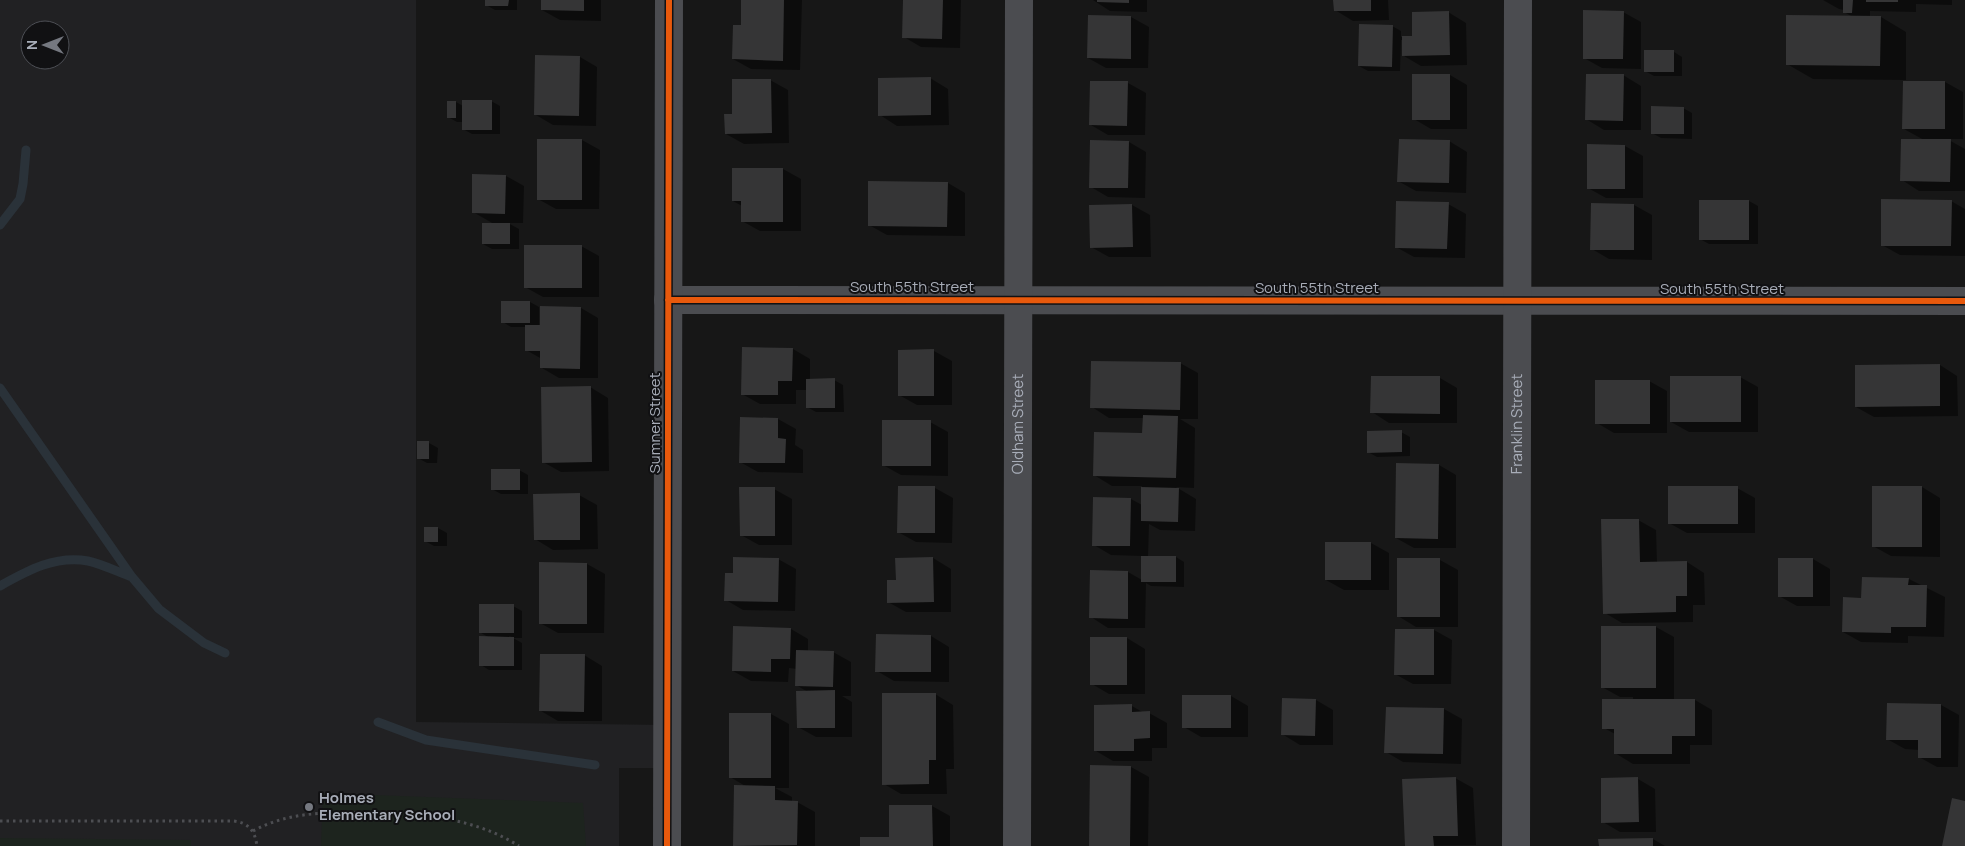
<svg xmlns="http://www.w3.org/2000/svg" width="1965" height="846" font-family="Manrope,sans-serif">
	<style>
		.built { fill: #212123; fill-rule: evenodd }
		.green { fill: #1d241e }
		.shadow { fill: #0007 }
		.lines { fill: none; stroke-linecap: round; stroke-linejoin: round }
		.stream { stroke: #2a3239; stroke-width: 9 }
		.building { fill: #353536 }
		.path { stroke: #4d4e52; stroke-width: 3; stroke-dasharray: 2.5 4; stroke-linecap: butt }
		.minor { stroke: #4b4c50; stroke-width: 28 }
		.cycleway-casing { stroke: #111113; stroke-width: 9 }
		.cycleway { stroke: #e8590c; stroke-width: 6 }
		.poi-dot { fill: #757880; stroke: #111113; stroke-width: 2 }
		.labels { text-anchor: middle; stroke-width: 4; stroke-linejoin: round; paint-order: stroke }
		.street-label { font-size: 15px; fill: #a8adb8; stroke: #111113 }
		.poi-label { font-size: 15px; font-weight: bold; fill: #a8adb8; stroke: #111113; text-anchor: start }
	</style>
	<rect width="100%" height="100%" fill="#171717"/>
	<!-- built -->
	<path class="built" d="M0 0H416V722L668 725 667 768H619V846H0ZM30 30H60V60H30Z"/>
	<!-- green -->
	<path class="green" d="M323 793 583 803 586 846H321Z
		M0 838 191 840V846H0Z"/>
	<!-- shadow -->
	<path class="shadow" d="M486 0H517V10H495L486 5Z
		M542 0H601V21L560 20 542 10Z
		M743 0H802L800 70 751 69 733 59 742 27Z
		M904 0H961L960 48 921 47 904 37Z
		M1093 0H1147V12L1110 11Z
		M1335 0H1388L1389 20 1353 21 1335 10Z
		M1823 0H1952V5L1916 4V12L1870 11V17H1881L1906 32V80L1813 79 1787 64 1853 17 1844 12V10L1839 9Z
		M1448 12 1466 23 1467 65 1421 66 1404 56 1403 40H1401L1400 71H1368L1359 66 1392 26 1401 31V37H1414Z
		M1623 12 1641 22V69L1602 68 1584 58Z
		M1089 16 1131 17 1149 27 1148 68H1106L1088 58Z
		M1674 52 1682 57V76H1654L1645 71Z
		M580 57 597 67 596 126 553 125 536 115Z
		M1450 75 1467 85V129H1431L1414 119Z
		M1623 75 1641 86V130H1604L1586 119Z
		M930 78 948 89 949 125 897 126 880 115Z
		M770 80 788 90 789 143 744 144 726 134 733 115Z
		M1091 82 1128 83 1146 93 1145 135H1108L1091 125Z
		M1904 82H1945L1963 92V139H1947L1965 149V191H1919L1902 180 1924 140 1904 129Z
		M491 101 500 106V134H472L463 129V122H457L448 117 456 102 463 106Z
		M1683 108 1692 113V139L1661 138 1652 133Z
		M582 140 600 150 599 209H556L538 199Z
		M1449 141 1467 152 1466 193 1416 191 1398 181Z
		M1129 142 1146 152 1145 198 1108 197 1091 187Z
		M1588 146H1625L1643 156V198H1606L1588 188Z
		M733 169H783L801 179V231H760L742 221V206L733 201Z
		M474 175 506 176 524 186 523 223H508L519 229V249H492L483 244 494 224 473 212Z
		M948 183 965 193V236L887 235 869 225Z
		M1749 201 1758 206V244H1709L1700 239Z
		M1951 201 1965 209V256L1900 255 1882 245Z
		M1448 204 1466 214 1465 258 1414 257 1396 247Z
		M1592 204 1634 205 1652 215V260L1609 259 1592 249Z
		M1132 205 1150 215 1151 257H1109L1091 247V206Z
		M581 246 599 256V297H543L525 287Z
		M530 302 539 307V327L581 308 598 318V378H559L542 368V359L526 350V327H511L503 322Z
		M793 349 810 359V380H834L843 385 844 412H816L807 407V390H796V404H760L742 394Z
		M934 351 952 361V405H917L899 395Z
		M1180 363 1198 373V419H1180L1195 428 1194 488 1176 487 1196 499 1195 531 1160 530 1149 524 1148 557H1176L1184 562V587L1151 586 1146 583 1145 628H1108L1091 617 1092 572H1128L1142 580V556L1111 555 1094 545 1095 498 1131 499 1142 505V486H1112L1094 475 1143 434 1144 418H1109L1092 407Z
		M1940 365 1957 376 1958 416 1874 417 1856 407Z
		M1740 377 1758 387V432H1689L1671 422Z
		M1440 378 1457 388V423H1389L1372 412Z
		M1649 381 1667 391V433H1614L1597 423Z
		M590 387 608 398 609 471 561 472 543 462Z
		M778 419 796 429 795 445 803 450V473L758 472 740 462Z
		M930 422 948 432V476L901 475 883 465Z
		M1401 432 1410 437V456L1377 457 1368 452Z
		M429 443 438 448 437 463H427L418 458Z
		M1439 465 1456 475V548H1414L1396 538Z
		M519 470 528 475V494H501L492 489Z
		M1922 487 1940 498V557L1891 556 1873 546Z
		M935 488 953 498 952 543 916 542 898 532Z
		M1737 488 1755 498V533H1687L1669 523Z
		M774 489 792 499V545H759L741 535Z
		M579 495 597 505 598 549 553 550 535 539Z
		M1638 520 1656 530 1657 563 1687 562 1704 573 1705 605H1693V622L1622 623 1605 613Z
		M438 528 447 533V546H434L425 541Z
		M1371 543 1389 553V590H1344L1326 580Z
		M933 558 951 569V612H906L888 602 897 581Z
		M778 559 796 569 795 611 743 610 726 600 734 575Z
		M1813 559 1830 569V606H1797L1779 596Z
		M1398 560H1440L1458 570V627H1416L1398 616Z
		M587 564 605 574 604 633H558L540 623Z
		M1909 579 1945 597 1944 637 1908 636V643L1861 642 1843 632 1862 599Z
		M513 606 522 611V638H513L522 643V670H489L481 665 490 638 481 633Z
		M1656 627 1674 637V700H1695L1712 710V745H1690V764H1633L1615 753V734L1604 728 1633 700V697H1620L1602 687Z
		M791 629 808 639V651L833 652 851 662V696H842L852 702V737H816L798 727 808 692 796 685 797 669 789 668 788 682 751 681 733 671Z
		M1434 630 1452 640 1451 684H1413L1395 674Z
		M931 636 949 647V682L894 681 877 671Z
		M1092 638H1127L1145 649V694H1109L1092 684Z
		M584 655 602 666V721H558L541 711Z
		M935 694 953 705 954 769H946L947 794H901L884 784Z
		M1231 696 1248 706V737H1201L1184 727Z
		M1316 700 1333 710V745H1300L1282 734Z
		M1888 704 1941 705 1959 715 1958 767H1937L1919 757V750L1905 749 1887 739Z
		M1132 706 1144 713H1149L1167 723V748H1152V761H1113L1096 751Z
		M1387 708 1444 709 1462 719 1461 764 1403 762 1386 752Z
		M771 714 789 724V788H775L792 797V802H797L815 812V846H735V787H747L730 777Z
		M1091 766 1131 767 1149 777 1148 846H1090Z
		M1455 778 1473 788 1476 845 1406 846Z
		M1638 779 1655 789 1656 832H1620L1603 822Z
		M932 806 950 816V846H861L890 838Z
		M1653 839 1665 846H1600Z"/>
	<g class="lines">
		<!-- stream -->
		<path class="stream" d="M0 225 20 199 23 184 26 150
			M0 388 132 577 159 609 204 643 225 653
			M0 586C27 571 55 555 88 561 102 564 118 572 132 577
			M378 722 426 740 595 765"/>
	</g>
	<!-- building -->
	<path class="building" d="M485 0H509L508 6H485Z
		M541 0H584V11L541 10Z
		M741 0H784L783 61 732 59 733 25H741Z
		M903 0H943L942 39 902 38Z
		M1097 0H1129V3L1097 2Z
		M1333 0H1371V11H1334Z
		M1843 0H1853L1852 13H1843Z
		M1866 0H1898V2H1866Z
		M1583 10 1624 11 1623 59H1583Z
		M1449 11 1450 55 1402 56V36H1412V12Z
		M1088 15 1131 16V59L1087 58Z
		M1786 15 1881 16 1880 66 1786 65Z
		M1359 24 1393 25 1392 67 1358 66Z
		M1644 50H1674V72H1644Z
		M535 55 580 56 579 116 534 115Z
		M1412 74H1450V120H1412Z
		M1586 74H1624L1623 121 1585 120Z
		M931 77V115L878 116V78Z
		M732 79H771L772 133 725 134 724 114H732Z
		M1090 81H1128L1127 126 1089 125Z
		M1903 81H1945V129H1902Z
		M462 100H492V130H462Z
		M447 101H456V118H447Z
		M1651 106 1684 107V134H1651Z
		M537 139H582V200H537Z
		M1399 139 1450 140 1449 183 1397 182Z
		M1901 139H1951L1950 182 1900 181Z
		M1090 140 1129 141 1128 188H1089Z
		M1587 144 1625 145V189H1587Z
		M732 168H783V222H741V201H732Z
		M472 174 506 175 505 214 472 213Z
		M868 181 948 182 947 227 868 226Z
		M1881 199 1952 200 1951 246H1881Z
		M1699 200H1749V240H1699Z
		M1396 201 1449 202 1447 249 1395 248Z
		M1591 203 1634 204V250H1590Z
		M1132 204 1133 247 1090 248 1089 205Z
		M482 223H510V244H482Z
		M524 245H582V288H524Z
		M501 301H530V323H501Z
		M540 306 581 307 580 369 540 368V351H525V325H540Z
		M742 347 793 348 792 381H778V395H741Z
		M934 349V396H898V350Z
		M1091 361 1181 362 1180 410 1090 408Z
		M1940 364V406L1855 407V365Z
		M1371 376H1440V414L1370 413Z
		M1670 376H1741V422H1670Z
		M835 378V408H806V379Z
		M1595 380H1650V424H1595Z
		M591 386 592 462 542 463 541 387Z
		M1143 415 1178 416 1176 478 1093 476 1094 432 1142 433Z
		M740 417 778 418V438L786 439 785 463H739Z
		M882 420H931V466H882Z
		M1402 430V452L1367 453V431Z
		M417 441H429V459H417Z
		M1396 463 1439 464 1438 539 1395 538Z
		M491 469H520V490H491Z
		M898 486H935V533H897Z
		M1668 486H1738V524H1668Z
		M1872 486H1922V547H1872Z
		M739 487H775V536H740Z
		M1141 487 1179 488 1178 522 1141 521Z
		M580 493V540H534L533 494Z
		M1093 497 1131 498 1130 546H1092Z
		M1601 519H1639L1640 562 1687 561V596H1676V612L1603 614Z
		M424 527H438V542H424Z
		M1325 542H1371V580H1325Z
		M1141 556H1176V582H1141Z
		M733 557 779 558 778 602 724 601 725 573H733Z
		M933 557 934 602 887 603V580H896L895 558Z
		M1397 558H1440V617H1397Z
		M1778 558H1813V597H1778Z
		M539 562 587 563V624H539Z
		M1090 570 1128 571V619L1089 618Z
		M1862 577 1909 578 1908 585H1927L1926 627H1891V633L1842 632 1843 597 1861 598Z
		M479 604H514V633H479Z
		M733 626 791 628 790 659H771V672L732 671Z
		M1601 626H1656V688H1601Z
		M1395 629H1434V675H1394Z
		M876 634 931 635V672H875Z
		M479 636 514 637V666H479Z
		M1090 637H1127V685H1090Z
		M796 650 834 651 833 687 795 686Z
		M540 654H585L584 712 539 711Z
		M835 690V728H797L796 691Z
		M882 693H936V760H929V784L882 785Z
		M1182 695H1231V728H1182Z
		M1282 698 1316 699 1315 736 1281 735Z
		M1602 699H1695V736H1672V754H1614V729H1602Z
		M1887 703 1941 704V758H1918V740H1886Z
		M1132 704V712L1150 711V738L1134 739V751H1094V705Z
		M1386 707 1444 708 1443 754 1384 753Z
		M729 713H771V778H729Z
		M1090 765 1131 766 1130 846H1089Z
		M1456 777 1458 836H1433L1434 846H1405L1402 779Z
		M1638 777 1639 822 1601 823V778Z
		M734 785 775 786V800L798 801 797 845 733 846Z
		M1952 798 1965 801V846H1942Z
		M889 805H932L933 846H860V837H889Z
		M1653 838V846H1599L1598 839Z"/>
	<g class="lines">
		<!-- path -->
		<path class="path" d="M0 821H234C249 823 255 831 257 846
			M253 831C288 812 325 812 365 813 418 813 473 817 519 846"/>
		<!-- minor -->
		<g class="minor">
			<path d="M668 300 1965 301"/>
			<path d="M667 846 669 0"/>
			<path id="s1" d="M1017 846 1019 0"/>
			<path id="s2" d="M1516 846 1518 0"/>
		</g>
		<!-- cycleway casing -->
		<g class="cycleway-casing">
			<path id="cycleway" d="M668 300 1965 301
				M667 846 669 0"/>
		</g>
		<!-- cycleway -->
		<use href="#cycleway" class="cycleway"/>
	</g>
	<!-- markers -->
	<circle class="poi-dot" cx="309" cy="807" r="5"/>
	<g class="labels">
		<!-- street labels -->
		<g class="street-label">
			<text x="912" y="292">South 55th Street</text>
			<text x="1317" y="293">South 55th Street</text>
			<text x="1722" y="294">South 55th Street</text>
			<text transform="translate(655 423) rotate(-90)" y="5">Sumner Street</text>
			<text dy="5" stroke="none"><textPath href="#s1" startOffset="422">Oldham Street</textPath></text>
			<text dy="5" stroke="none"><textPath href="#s2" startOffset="422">Franklin Street</textPath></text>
		</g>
		<!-- poi labels -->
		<g class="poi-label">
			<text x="319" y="803">Holmes<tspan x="319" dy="17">Elementary School</tspan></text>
		</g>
	</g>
	<!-- north arrow -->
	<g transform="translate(45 45) rotate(270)"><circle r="24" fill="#111113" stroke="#4d4f55"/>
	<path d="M0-4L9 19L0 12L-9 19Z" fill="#757880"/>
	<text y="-8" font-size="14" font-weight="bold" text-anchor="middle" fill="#a8adb8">N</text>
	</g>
</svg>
